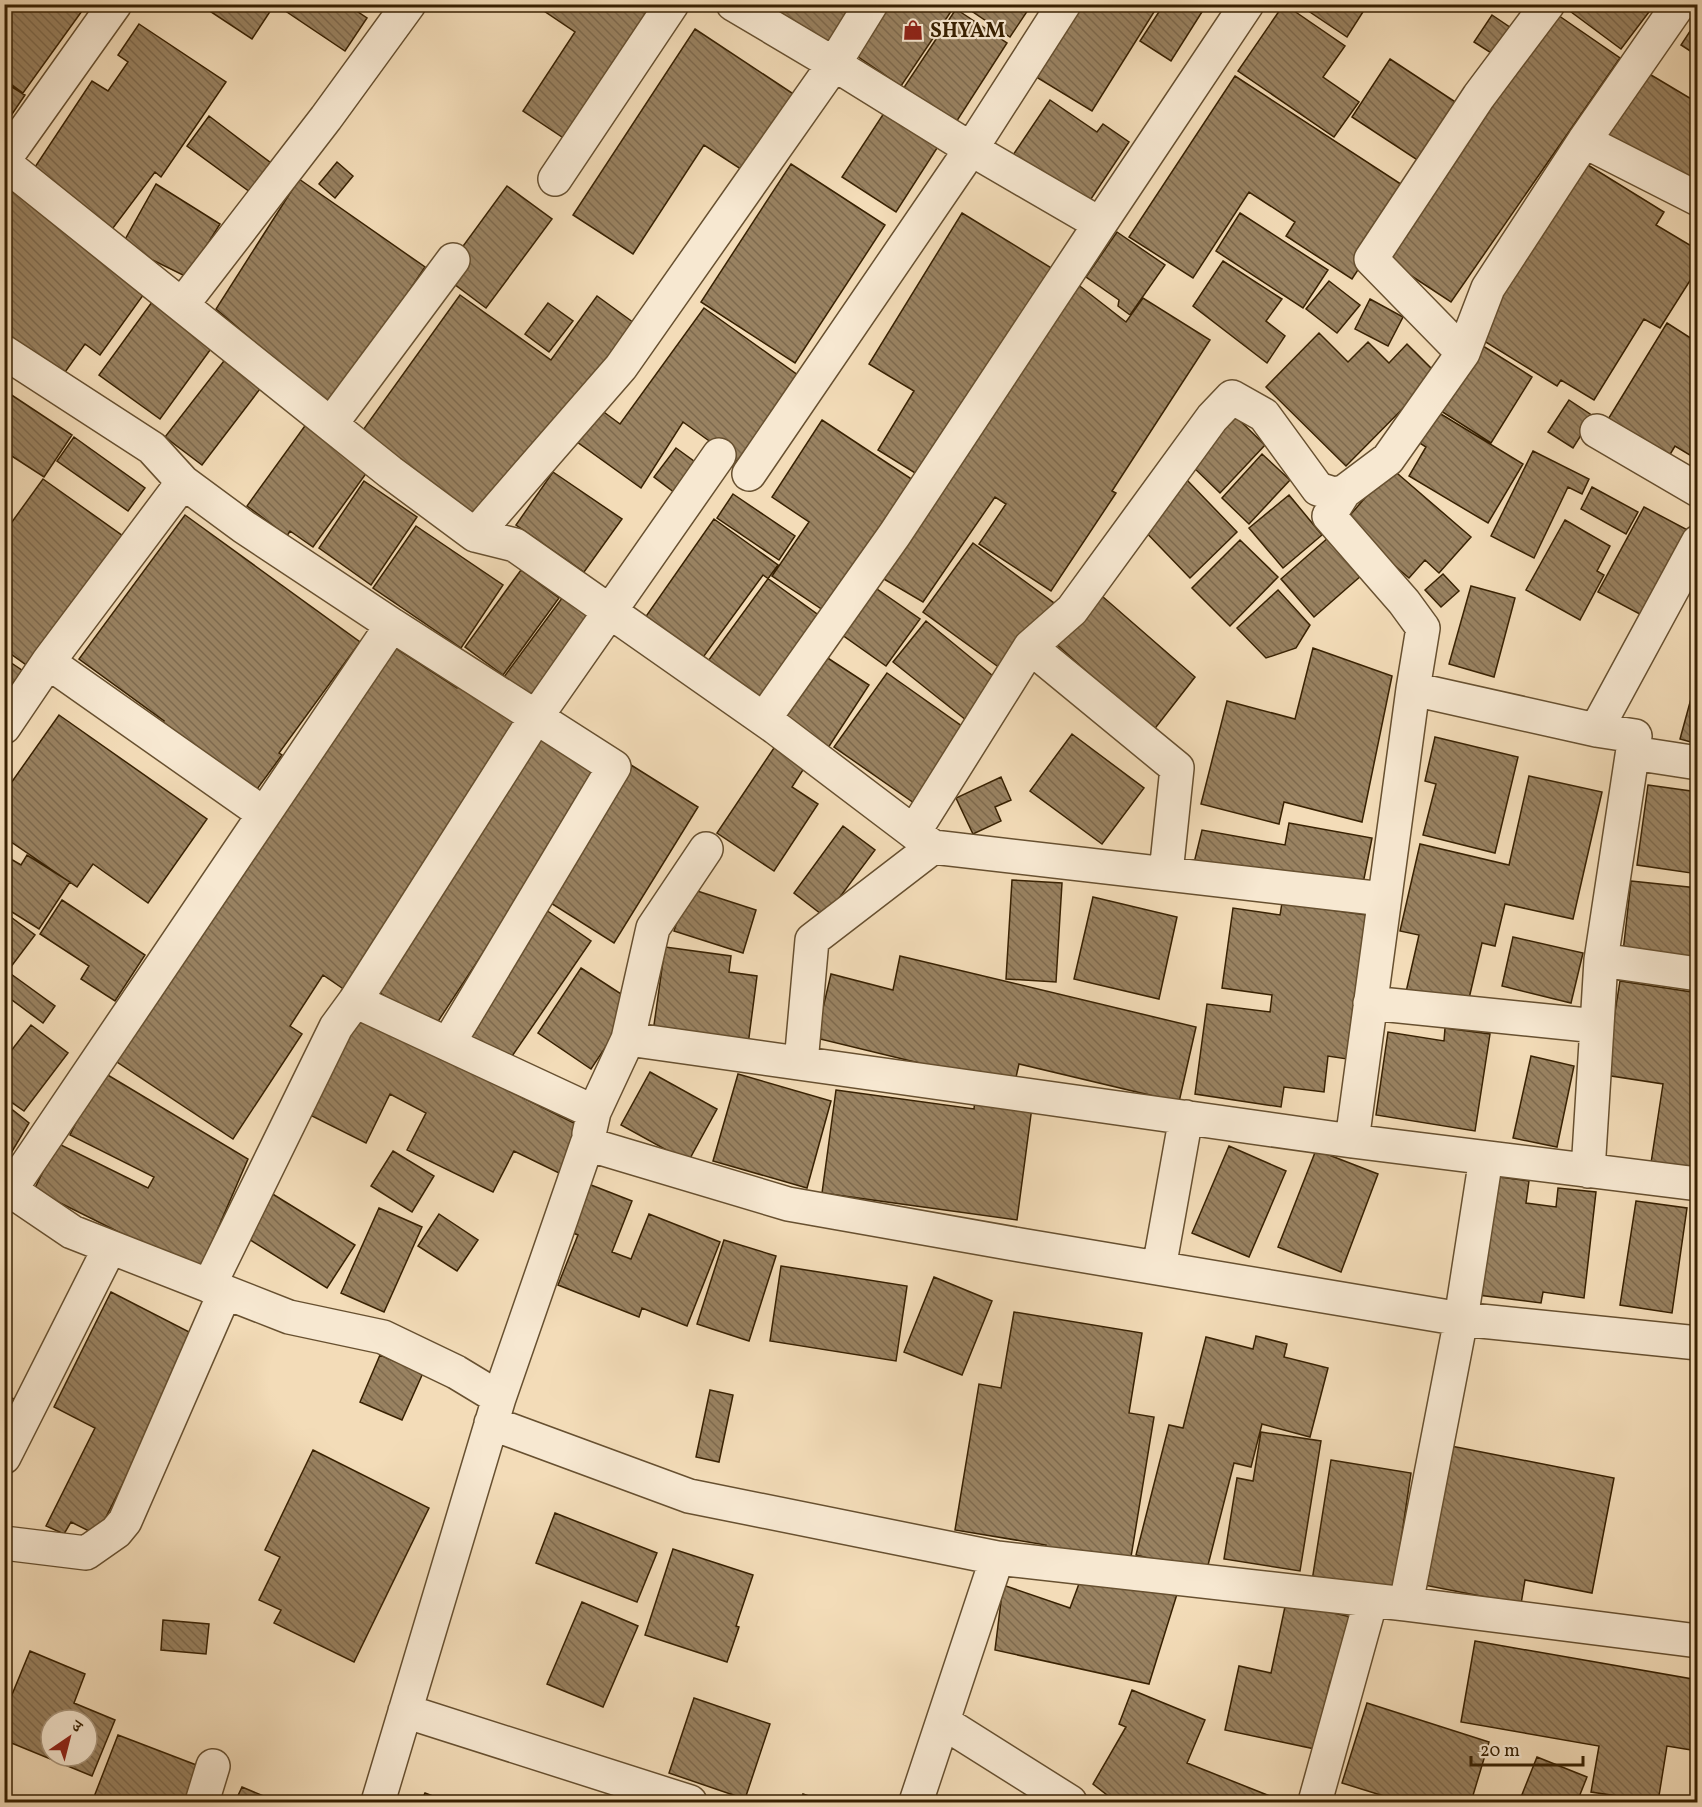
<svg xmlns="http://www.w3.org/2000/svg" width="1702" height="1807" font-family="Vollkorn,'Noto Serif Devanagari',serif">
	<style>
		.building { fill: url(#building-back-hatch); stroke: #382102; stroke-width: 1.5; fill-rule: evenodd }
		.lines { fill: none; stroke-linecap: round; stroke-linejoin: round }
		.minor-casing { stroke: #675030; stroke-width: 36 }
		.minor { stroke: #f7e8d1; stroke-width: 33 }
		.labels { text-anchor: middle; stroke-width: 4.5; stroke-linejoin: round; paint-order: stroke }
		.poi-label { font-size: 21px; font-weight: bold; fill: #382102; stroke: #f7e8d1; text-anchor: start }
	</style>
	<defs>
		<pattern id="building-back-hatch" width="6" height="6" patternUnits="userSpaceOnUse" patternTransform="scale(1.5)"><rect width="6" height="6" fill="#998261"/><path d="M-1 5l2 2M0 0l6 6M5-1l2 2" fill="none" stroke="#7e6a4e"/></pattern>
	</defs>
	<rect width="100%" height="100%" fill="#f3dcb8"/>
	<filter id="stains"><feTurbulence type="fractalNoise" baseFrequency=".00333" numOctaves="4"/><feColorMatrix values="0 0 0 0 .2 0 0 0 0 .09 0 0 0 0 .02 0 0 0 .5 -.17"/></filter>
	<radialGradient id="worn" r=".72"><stop offset=".6" stop-color="#630" stop-opacity="0"/><stop offset="1" stop-color="#630" stop-opacity=".3"/></radialGradient>
	<!-- building -->
	<path class="building" d="M4 4H87L23 93 4 79Z
		M199 4H275L252 39Z
		M275 4H346L367 18 345 51Z
		M548 4H659L568 141 523 111 575 32 544 11Z
		M745 4H857L824 55Z
		M888 4H956L901 86 854 54Z
		M961 4H1032L1010 37Z
		M1077 4H1159L1092 111 1033 75Z
		M1164 4H1207L1171 61 1140 41Z
		M1284 4 1345 46 1323 77 1359 102 1334 137 1238 71Z
		M1298 4H1368L1347 37Z
		M1565 4H1655L1621 49 1563 6Z
		M956 9 1007 43 951 130 899 95Z
		M1552 11 1620 58 1451 302 1381 256Z
		M1492 15 1517 32 1499 58 1474 42Z
		M1698 19V56L1681 45Z
		M139 24 226 82 161 177 155 172 110 232 33 170 92 81 108 91 128 62 118 55Z
		M695 29 804 101 753 177 704 145 633 254 573 215Z
		M1390 59 1463 107 1425 165 1352 117Z
		M1641 69 1698 103V189L1603 133Z
		M1235 76 1410 190 1352 279 1286 236 1295 222 1249 192 1193 278 1129 237Z
		M4 82 25 95 4 126Z
		M1050 100 1097 132 1103 124 1129 142 1085 208 1011 158Z
		M886 110 939 145 896 212 842 177Z
		M209 116 271 163 250 192 187 146Z
		M337 162 353 176 335 198 319 184Z
		M1583 162 1664 212 1656 225 1698 250V268L1660 328 1644 319 1594 400 1561 380 1557 386 1476 336Z
		M791 164 885 225 795 363 701 302Z
		M299 179 425 267 401 303 326 403 216 309Z
		M156 184 220 224 187 277 122 245Z
		M507 186 552 219 486 308 442 275Z
		M12 188 149 287 100 355 85 344 63 375 4 332V199Z
		M962 213 1053 269 928 481 878 450 914 391 869 364Z
		M1240 213 1328 270 1303 308 1216 251Z
		M1117 232 1165 265 1130 315 1118 306 1119 300 1086 277Z
		M1223 261 1282 299 1266 321 1285 336 1267 363 1193 306Z
		M1072 280 1126 322 1143 298 1210 340 1112 491 1116 493 1051 591 979 544 1006 504 995 497 923 602 877 575Z
		M1329 281 1360 305 1337 333 1306 309Z
		M460 295 551 360 597 296 641 328 470 519 363 430Z
		M1370 299 1403 317 1388 346 1355 329Z
		M152 302 213 346 160 419 99 375Z
		M548 303 573 321 549 352 525 334Z
		M704 308 802 378 741 464 683 422 641 488 573 439 597 407 620 424Z
		M1667 323 1692 339 1698 330V460L1675 446 1668 458 1607 421Z
		M1319 333 1348 362 1368 342 1389 363 1407 344 1437 374 1346 466 1266 387Z
		M1483 346 1532 377 1491 443 1441 411Z
		M227 357 263 385 202 465 165 437Z
		M4 390 72 435 44 477 4 451Z
		M1569 400 1593 416 1573 448 1548 432Z
		M1431 408 1523 464 1488 523 1409 476 1426 447 1412 438Z
		M1233 414 1265 445 1220 493 1187 461Z
		M822 420 916 482 832 616 772 576 809 522 772 497Z
		M307 423 370 468 313 547 290 531 287 536 247 506Z
		M74 437 145 488 128 511 57 461Z
		M676 448 702 467 679 496 654 477Z
		M1533 451 1589 479 1582 494 1568 487 1534 558 1491 536Z
		M1262 454 1290 480 1249 524 1222 498Z
		M1391 468 1471 537 1439 573 1425 560 1409 578 1344 522Z
		M553 472 622 519 584 572 516 525Z
		M1185 478 1237 532 1190 578 1138 524Z
		M43 479 130 541 36 672 4 649V533Z
		M364 481 417 517 371 585 319 548Z
		M1592 487 1638 512 1626 534 1581 509Z
		M733 494 795 536 779 560 717 518Z
		M1289 495 1322 535 1283 568 1249 528Z
		M1644 507 1697 535 1651 620 1598 592Z
		M185 515 360 642 279 753 282 755 252 796 158 728 164 721 79 659Z
		M714 519 778 565 695 679 633 635Z
		M1565 520 1610 546 1597 571 1604 575 1580 620 1526 590Z
		M416 526 503 585 461 648 373 588Z
		M1329 537 1362 575 1314 617 1281 579Z
		M1240 540 1278 577 1230 626 1192 588Z
		M973 543 1054 603 1004 671 923 612Z
		M521 570 559 598 503 675 465 647Z
		M1443 574 1459 591 1441 607 1425 590Z
		M763 575 824 619 763 704 701 660Z
		M864 580 920 619 886 666 831 627Z
		M1471 586 1515 598 1494 677 1449 664Z
		M568 590 599 613 535 701 504 677Z
		M1095 590 1195 677 1153 731 1055 643Z
		M1278 590 1310 625 1296 648 1266 658 1237 628Z
		M926 621 998 680 966 720 893 662Z
		M391 645 457 688 459 685 520 725 345 990 323 975 290 1026 302 1034 233 1139 114 1060Z
		M1313 648 1392 676 1362 822 1284 802 1279 824 1201 804 1227 701 1295 719Z
		M817 651 869 685 828 748 776 714Z
		M4 658 32 677 4 715Z
		M887 673 966 729 914 803 834 747Z
		M1698 673V744L1680 739Z
		M59 715 207 819 148 903 93 864 77 887 4 837V793Z
		M542 728 604 768 435 1026 373 989Z
		M1072 734 1144 788 1102 844 1030 791Z
		M1435 737 1518 757 1495 853 1423 835 1436 784 1425 781Z
		M780 739 810 759 792 787 818 804 774 871 717 833Z
		M631 765 698 807 614 943 546 900Z
		M1529 776 1602 792 1573 919 1505 904 1495 946 1482 943 1467 1007 1406 992 1419 935 1400 931 1420 844 1509 865Z
		M1001 777 1011 800 995 807 1001 821 973 834 956 798Z
		M1648 785 1698 792V874L1637 865Z
		M1289 823 1372 838 1362 889 1193 867 1202 830 1285 845Z
		M843 826 875 850 825 917 794 893Z
		M4 855 21 865 27 855 70 882 39 929 4 907Z
		M1012 880 1062 883 1056 982 1006 979Z
		M1631 881 1698 888 1697 960 1623 952Z
		M688 888 756 910 743 953 674 931Z
		M1093 897 1177 917 1159 999 1074 979Z
		M62 900 145 955 115 1001 81 979 89 966 40 934Z
		M1282 903 1367 915 1347 1059 1328 1056 1324 1092 1284 1087 1281 1107 1195 1094 1207 1004 1270 1012 1272 995 1222 988 1233 908 1280 915Z
		M546 910 591 941 508 1062 463 1032Z
		M4 912 35 935 4 976Z
		M1513 937 1583 953 1571 1003 1502 986Z
		M665 947 731 956 729 972 757 976 748 1045 653 1032Z
		M900 956 1196 1027 1179 1102 1019 1064 1014 1086 816 1038 831 974 893 990Z
		M581 968 635 1003 591 1069 538 1033Z
		M11 974 55 1006 43 1023 4 994V983Z
		M1620 981 1698 993V1170L1651 1163 1663 1084 1605 1075Z
		M354 1014 582 1127 559 1173 514 1151 493 1192 407 1150 426 1113 390 1094 366 1143 306 1113Z
		M31 1025 68 1053 24 1111 4 1097V1060Z
		M1445 1028 1490 1034 1475 1131 1376 1115 1388 1032 1444 1041Z
		M1531 1056 1574 1066 1557 1147 1513 1138Z
		M101 1071 248 1159 199 1272 34 1190 57 1143 148 1188 154 1177 70 1135Z
		M650 1072 717 1109 688 1162 621 1125Z
		M738 1074 831 1101 807 1188 713 1161Z
		M836 1090 974 1109 975 1099 1032 1107 1017 1220 822 1193Z
		M4 1103 29 1123 4 1165Z
		M1229 1146 1286 1171 1249 1257 1192 1233Z
		M1316 1150 1378 1174 1341 1272 1278 1247Z
		M393 1151 434 1176 412 1212 371 1186Z
		M1492 1176 1529 1181 1526 1203 1556 1207 1558 1188 1596 1192 1584 1298 1543 1292 1541 1303 1478 1295Z
		M586 1183 632 1201 612 1252 631 1259 649 1214 720 1242 687 1326 642 1308 639 1317 558 1285 578 1235 568 1231Z
		M271 1193 355 1245 327 1288 244 1236Z
		M1636 1201 1687 1208 1672 1313 1620 1305Z
		M379 1208 422 1227 384 1312 341 1293Z
		M439 1214 478 1240 457 1271 418 1246Z
		M724 1240 776 1256 749 1341 697 1324Z
		M781 1266 907 1286 896 1361 770 1341Z
		M934 1277 992 1301 962 1375 904 1352Z
		M111 1292 197 1336 97 1535 71 1522 64 1534 46 1526 95 1428 54 1407Z
		M1014 1312 1142 1333 1129 1413 1154 1417 1130 1563 1045 1549 1046 1545 955 1530 979 1384 1001 1388Z
		M1256 1336 1287 1344 1284 1357 1328 1368 1310 1437 1262 1424 1251 1467 1234 1463 1206 1573 1136 1555 1169 1425 1183 1428 1206 1337 1253 1349Z
		M380 1355 423 1373 402 1420 360 1402Z
		M710 1390 733 1395 719 1462 696 1457Z
		M4 1395 14 1399 4 1423Z
		M1261 1432 1321 1441 1300 1571 1224 1559 1237 1478 1253 1481Z
		M1446 1445 1614 1478 1592 1593 1525 1580 1521 1604 1419 1584Z
		M313 1450 429 1508 354 1662 274 1623 281 1610 259 1600 280 1557 265 1550Z
		M1331 1460 1411 1473 1393 1594 1312 1581Z
		M555 1513 657 1553 637 1602 536 1563Z
		M673 1549 753 1575 736 1626 739 1627 727 1662 645 1635Z
		M1080 1581 1178 1591 1149 1684 995 1650 1003 1585 1070 1608Z
		M582 1602 638 1626 603 1707 547 1684Z
		M1286 1602 1351 1617 1336 1683 1330 1682 1315 1749 1225 1730 1239 1666 1271 1673Z
		M163 1620 209 1624 206 1654 161 1650Z
		M1475 1641 1698 1680V1751L1667 1746 1658 1802 1591 1792 1599 1746 1461 1722Z
		M30 1651 85 1674 74 1703 115 1720 92 1776 4 1740V1714ZM51 1720H87V1756H51Z
		M1132 1690 1205 1720 1187 1763 1285 1802H1116L1093 1784 1126 1727 1119 1724Z
		M694 1698 770 1724 745 1799 669 1773Z
		M1367 1703 1489 1742 1471 1802H1403L1342 1783Z
		M118 1735 199 1766 185 1802H92Z
		M1537 1757 1587 1777 1577 1802H1519Z
		M242 1787 278 1802H235Z
		M425 1793 448 1802H421Z
		M803 1794 826 1802H801Z
		M1673 1797 1698 1801V1802H1672Z"/>
	<g class="lines">
		<!-- minor casing -->
		<g class="minor-casing">
			<path id="minor" d="M871 4 834 64 971 149 1100 224
				M1584 141 1698 199
				M4 160 115 4
				M4 163 390 472 475 535 515 545 776 728 933 847
				M555 179 672 4
				M182 305 326 118 409 4
				M4 352 152 448 183 482 244 527 392 625 10 1190 4 1188
				M1463 353 1371 259 1479 96 1548 4
				M331 424 453 260
				M1597 431 1698 490
				M749 474 971 149 1064 4
				M1344 492 1329 516 1404 602 1423 628 1413 689
				M475 535 621 367 834 64 733 4
				M392 625 614 767 448 1044
				M1030 647 1177 768 1166 873
				M48 662 264 814
				M764 719 895 534 1100 224 1247 4
				M4 727 48 662 183 482
				M1596 730 1698 542
				M1633 753 1698 763
				M914 832 1030 647 1072 610 1212 418 1232 397 1264 415 1318 489 1334 494 1344 492 1388 459 1463 353 1488 288 1584 141 1679 4
				M1601 960 1698 974
				M355 1001 536 717 719 455
				M628 1039 653 928 706 849
				M801 1063 812 940 933 847 1383 899
				M594 1112 628 1039 1352 1141 1413 689 1596 730 1635 736 1601 960 1597 1026 1370 1003
				M1352 1141 1698 1184
				M1588 1171 1597 1026
				M10 1190 72 1232 289 1317 383 1337 456 1372 499 1398
				M1159 1268 1186 1117
				M209 1286 336 1027 355 1001 594 1112 589 1134
				M491 1423 689 1496 997 1558
				M4 1457 110 1247
				M4 1543 86 1553 116 1532 125 1521 225 1292
				M1406 1604 1461 1319 1486 1158
				M405 1711 690 1802
				M943 1722 1070 1802
				M202 1802 213 1766
				M378 1802 499 1398 587 1144 788 1204 1020 1245 1461 1319 1698 1343
				M916 1802 997 1558 1406 1604 1698 1641
				M1315 1802 1371 1600"/>
		</g>
		<!-- minor -->
		<use href="#minor" class="minor"/>
	</g>
	<!-- icons -->
	<defs>
		<g id="shop-bare" transform="scale(1.62)"><path d="M-5-2.5h2.3a2.7 3.5 0 0 1 5.4 0H5L5.5 6h-11ZM-1.5-2.5h3a1.5 2.3 0 0 0-3 0Z" fill="#8f2418" stroke="#f7e8d1" stroke-width="2.5" paint-order="stroke"/></g>
	</defs>
	<g fill-rule="evenodd">
		<use href="#shop-bare" x="913" y="30"/>
	</g>
	<g class="labels">
		<!-- poi labels -->
		<g class="poi-label">
			<text x="930" y="37">SHYAM</text>
		</g>
	</g>
	<!-- margin -->
	<rect width="1702" height="1807" fill="none" stroke="#f3dcb8" stroke-width="24"/>
	<rect x="6" y="6" width="1690" height="1795" fill="none" stroke="#382102" stroke-width="3"/>
	<rect x="12" y="12" width="1678" height="1783" fill="none" stroke="#382102" stroke-width="1.5"/>
	<!-- north arrow -->
	<g transform="translate(69 1738) rotate(35)"><circle r="28" fill="#f7e8d1" stroke="#ab987e" stroke-width="1.5"/>
	<path d="M0-4.5L10 22L0 15L-10 22Z" fill="#8f2418"/>
	<text y="-9" font-size="16" font-weight="bold" text-anchor="middle" fill="#382102">उ</text>
	</g>
	<!-- scale -->
	<path d="M1471 1756v9h112v-9" fill="none" stroke="#382102" stroke-width="3"/>
	<text x="1480" y="1756" font-size="18" fill="#382102" stroke="#f7e8d1" stroke-width="4.5" paint-order="stroke">20 m</text>
	<rect width="100%" height="100%" filter="url(#stains)"/>
	<rect width="100%" height="100%" fill="url(#worn)"/>
</svg>
